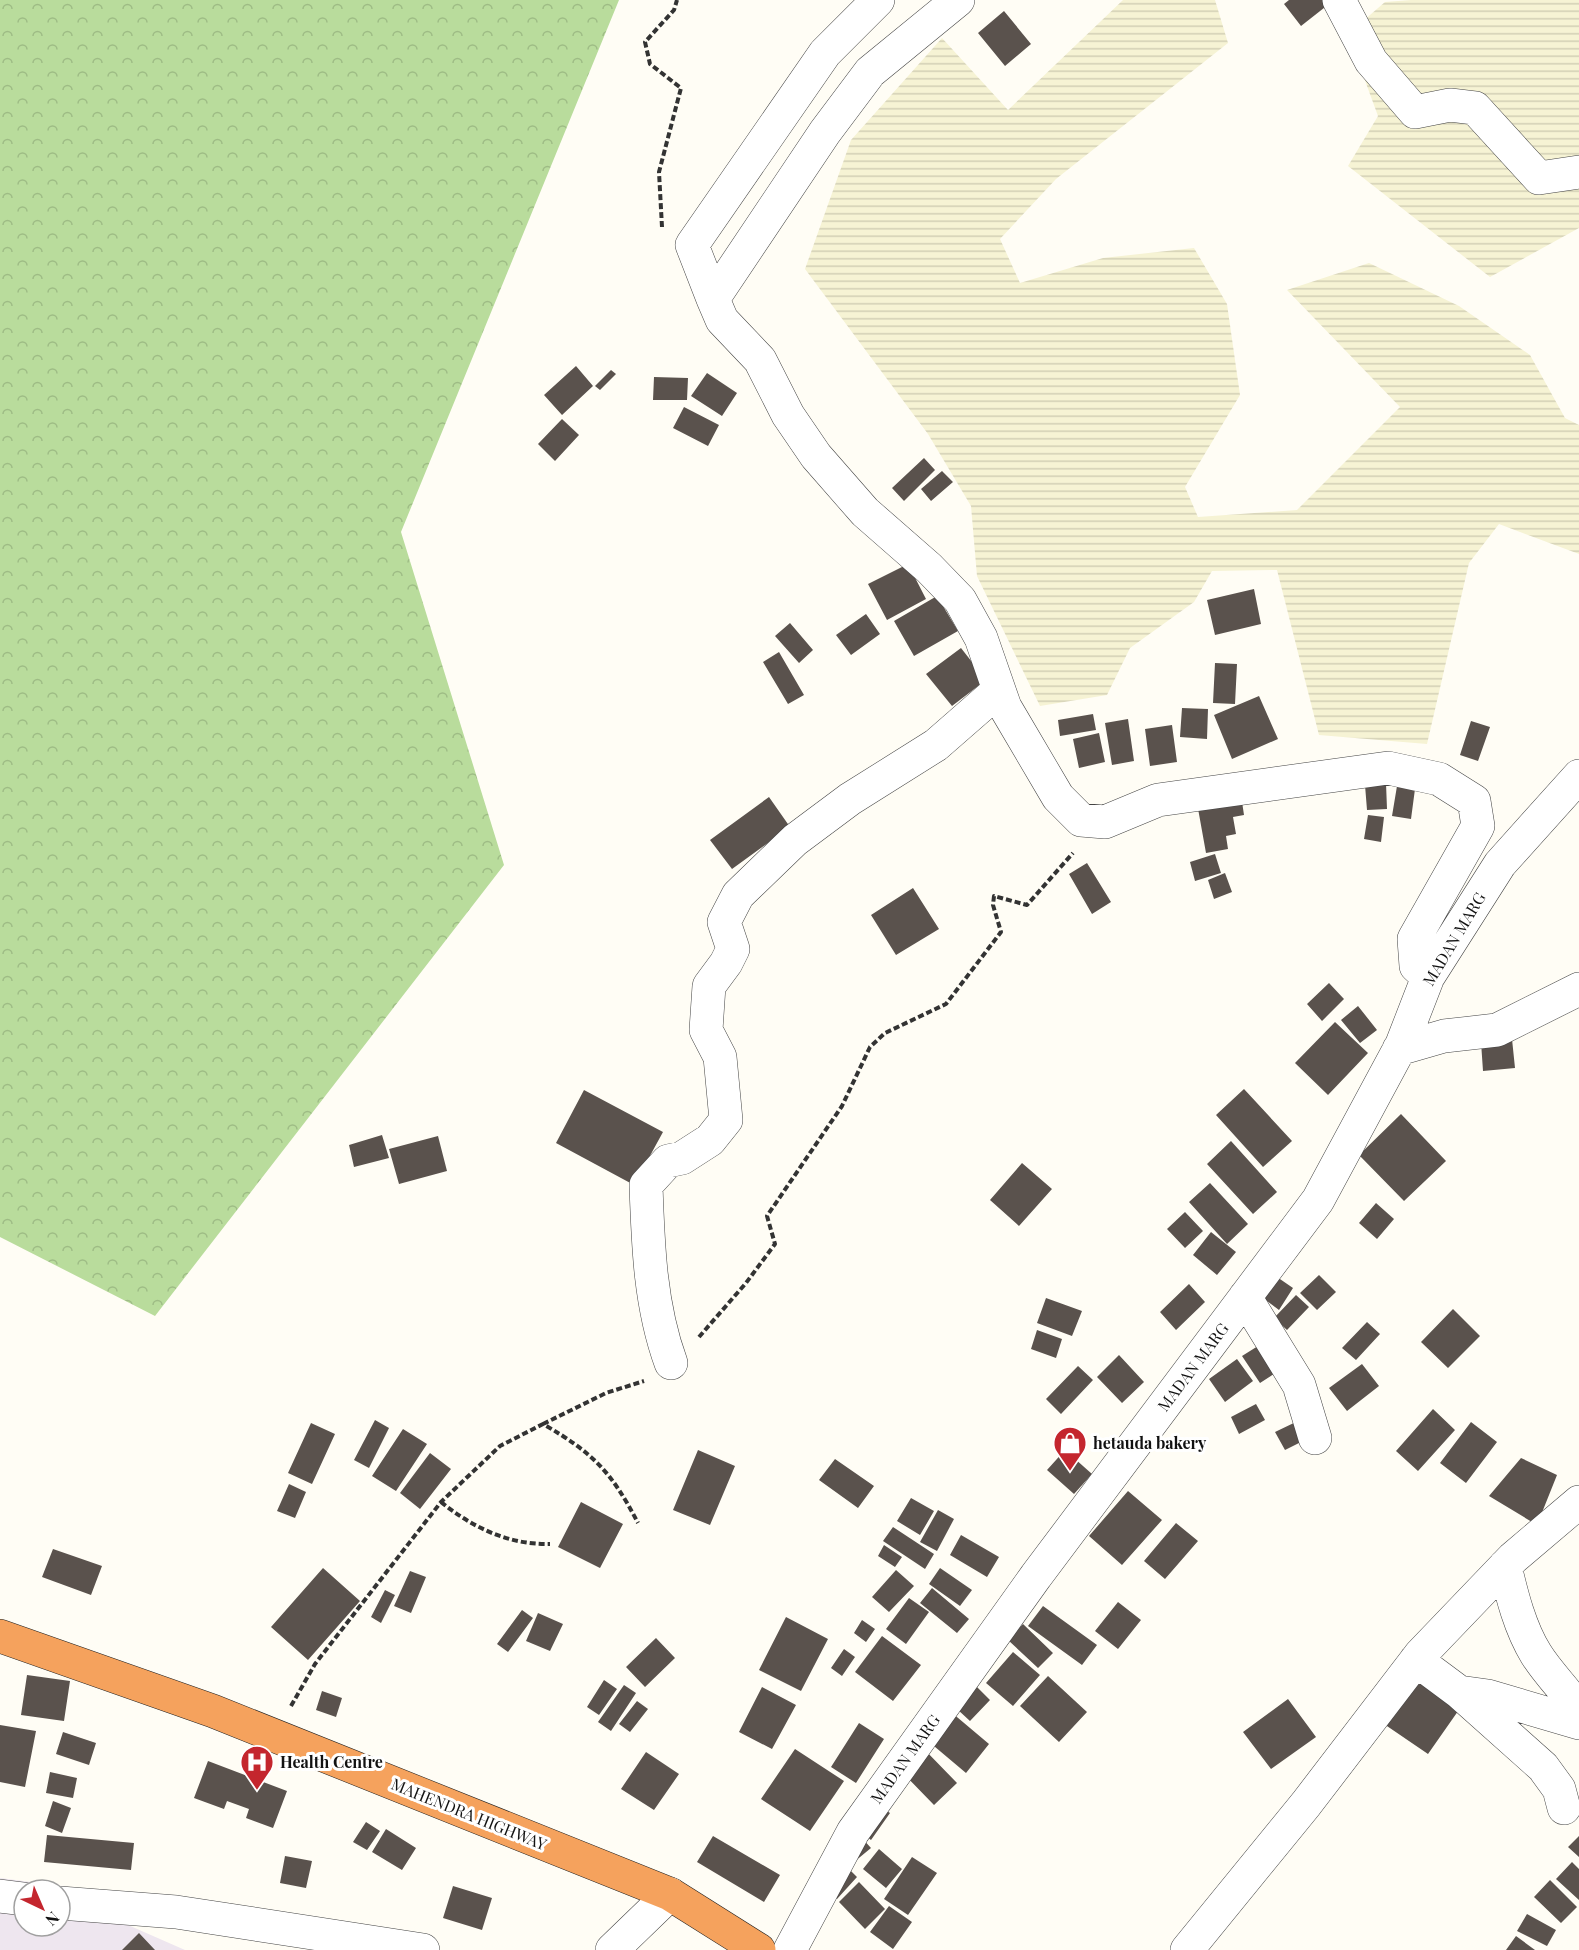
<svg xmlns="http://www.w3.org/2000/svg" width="1579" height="1950" font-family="'Playfair Display',serif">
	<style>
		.industrial { fill: #eee6ef; fill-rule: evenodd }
		.farmland { fill: url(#farmland-rules) }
		.forest { fill: url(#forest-crowns) }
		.building { fill: #5a524d }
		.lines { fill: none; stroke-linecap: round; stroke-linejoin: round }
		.minor-casing { stroke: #444; stroke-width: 34 }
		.highway-casing { stroke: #222; stroke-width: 34 }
		.path { stroke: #333; stroke-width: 4; stroke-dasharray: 6 3; stroke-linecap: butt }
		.minor { stroke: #fff; stroke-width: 33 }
		.highway { stroke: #f5a25d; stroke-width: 33 }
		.labels { text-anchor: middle; stroke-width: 6; stroke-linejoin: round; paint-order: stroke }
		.street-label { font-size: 16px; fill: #111; stroke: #fff }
		.poi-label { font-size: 16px; font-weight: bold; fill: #111; stroke: #fff; text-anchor: start }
	</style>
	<defs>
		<pattern id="farmland-rules" width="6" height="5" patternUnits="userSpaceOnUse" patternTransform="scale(1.5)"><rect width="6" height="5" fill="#f6f3d4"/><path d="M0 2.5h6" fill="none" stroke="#d2cfb5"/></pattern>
		<pattern id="forest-crowns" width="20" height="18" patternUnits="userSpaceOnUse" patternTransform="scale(1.5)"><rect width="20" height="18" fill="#b9dc9c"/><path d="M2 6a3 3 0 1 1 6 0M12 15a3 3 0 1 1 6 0" fill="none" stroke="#9ebc85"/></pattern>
	</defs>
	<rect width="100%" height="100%" fill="#fffdf5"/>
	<!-- industrial -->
	<path class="industrial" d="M0 1878 116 1893 128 1925 185 1950H0ZM24 1890H60V1926H24Z"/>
	<!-- farmland -->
	<path class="farmland" d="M1123 0H1215L1228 43 1056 179 1000 239 1020 283 1103 258 1194 248 1227 304 1240 395 1185 487 1198 517 1297 510 1400 407 1287 290 1369 263 1459 306 1530 355 1565 418 1579 425V554L1499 524 1469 563 1427 744 1319 735 1277 570 1212 571 1194 602 1130 648 1107 695 1040 706 977 576 971 506 928 434 805 269 851 140 942 38 1008 110Z
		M1411 0H1579V228L1490 277 1348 166 1378 116 1348 34 1385 2Z"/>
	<!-- forest -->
	<path class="forest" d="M0 0H619L401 532 504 865 155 1316 0 1237Z"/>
	<!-- building -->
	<path class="building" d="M1289 0H1326L1329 4 1301 26 1284 4Z
		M1004 11 1031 44 1005 66 978 33Z
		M576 366 593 386 562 415 544 395Z
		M611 370 616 374 600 390 595 386Z
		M707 373 737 393 722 416 691 396Z
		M654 377 688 378 687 400H653Z
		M684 407 719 425 708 446 673 428Z
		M562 419 579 435 555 461 538 444Z
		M924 458 935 470 904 501 892 488Z
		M942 471 953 482 931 501 921 489Z
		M908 564 926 599 887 620 868 584Z
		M1254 589 1261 624 1215 635 1207 600Z
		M937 596 958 631 914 656 894 621Z
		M866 614 880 634 851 655 836 635Z
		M790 623 813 650 799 663 775 636Z
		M961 648 986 680 952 706 926 674Z
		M779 652 804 695 788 704 763 662Z
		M1215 663 1237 664 1235 704 1213 703Z
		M1259 696 1278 739 1232 759 1214 715Z
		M1182 708 1208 709 1207 739 1180 737Z
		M1093 714 1096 730 1060 736 1058 720Z
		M1128 719 1134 761 1112 765 1105 723Z
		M1471 721 1490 727 1478 761 1460 755Z
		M1172 725 1177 762 1150 766 1145 729Z
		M1099 733 1105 762 1079 768 1073 739Z
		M1386 783 1387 809 1367 810 1365 785Z
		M1397 786 1415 789 1411 819 1392 816Z
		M1241 795 1244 815 1233 817 1236 834 1226 836 1228 849 1206 853 1197 803Z
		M769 797 790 827 732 869 710 840Z
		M1368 815 1384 817 1381 842 1364 839Z
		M1215 854 1221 873 1195 881 1190 862Z
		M1087 863 1111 902 1092 914 1069 874Z
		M1225 873 1232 892 1214 899 1208 880Z
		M913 888 939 929 896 955 871 915Z
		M1329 983 1344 999 1322 1021 1307 1004Z
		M1358 1006 1377 1030 1360 1043 1341 1020Z
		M1335 1022 1368 1053 1328 1095 1295 1063Z
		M1512 1039 1515 1068 1483 1071 1481 1042Z
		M1244 1089 1292 1141 1263 1167 1216 1115Z
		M584 1090 663 1132 634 1185 556 1143Z
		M1401 1114 1446 1161 1404 1201 1359 1155Z
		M382 1135 389 1158 354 1167 349 1145Z
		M438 1136 447 1171 399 1184 389 1149Z
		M1231 1141 1277 1192 1253 1214 1207 1164Z
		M1022 1163 1052 1189 1019 1226 990 1200Z
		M1210 1183 1248 1224 1227 1244 1189 1202Z
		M1376 1203 1394 1219 1377 1239 1359 1223Z
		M1185 1212 1203 1231 1185 1248 1167 1229Z
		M1211 1232 1236 1252 1217 1275 1193 1255Z
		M1319 1275 1336 1292 1317 1310 1300 1293Z
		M1277 1277 1293 1288 1279 1310 1263 1298Z
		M1189 1284 1205 1302 1176 1330 1160 1312Z
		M1296 1295 1309 1307 1287 1330 1274 1318Z
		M1046 1298 1082 1311 1072 1336 1037 1323Z
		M1453 1309 1480 1336 1448 1368 1421 1342Z
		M1367 1322 1380 1334 1356 1360 1342 1348Z
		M1037 1330 1062 1339 1056 1358 1031 1349Z
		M1266 1341 1283 1368 1260 1383 1242 1356Z
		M1119 1355 1144 1382 1122 1403 1097 1377Z
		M1237 1359 1253 1381 1225 1402 1209 1379Z
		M1362 1364 1379 1386 1347 1411 1329 1388Z
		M1078 1366 1093 1380 1061 1414 1046 1399Z
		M1256 1404 1265 1420 1239 1434 1231 1417Z
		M1433 1409 1455 1430 1418 1471 1396 1451Z
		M375 1420 389 1428 369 1468 354 1460Z
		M1300 1420 1309 1438 1285 1450 1275 1432Z
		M1471 1422 1497 1442 1466 1483 1440 1463Z
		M311 1423 335 1434 312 1484 288 1473Z
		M403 1429 427 1444 396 1491 372 1476Z
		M698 1450 735 1466 710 1525 673 1510Z
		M1065 1450 1092 1474 1074 1494 1047 1470Z
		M430 1453 451 1469 420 1509 400 1493Z
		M1521 1458 1557 1475 1537 1525 1489 1496Z
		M835 1459 874 1486 858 1508 819 1480Z
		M289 1484 306 1492 295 1518 277 1511Z
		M1128 1491 1162 1520 1122 1565 1089 1536Z
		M911 1498 934 1511 920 1535 897 1521Z
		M581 1502 623 1524 600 1568 558 1547Z
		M938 1510 954 1519 937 1551 920 1542Z
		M1176 1523 1198 1541 1165 1579 1144 1561Z
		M893 1527 934 1554 925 1569 883 1541Z
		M961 1535 999 1557 987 1577 950 1555Z
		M884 1545 902 1557 895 1567 878 1556Z
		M53 1549 102 1566 91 1595 42 1577Z
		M323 1568 360 1601 308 1660 271 1627Z
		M940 1568 972 1590 960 1606 929 1584Z
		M896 1570 914 1586 889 1612 872 1597Z
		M410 1571 426 1577 411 1613 394 1606Z
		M932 1588 969 1619 957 1633 920 1603Z
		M385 1590 395 1595 381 1623 371 1617Z
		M909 1598 929 1612 906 1644 886 1629Z
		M1118 1602 1141 1620 1118 1649 1095 1631Z
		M1043 1606 1097 1645 1082 1665 1028 1626Z
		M522 1610 533 1618 508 1652 497 1644Z
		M538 1613 563 1624 550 1651 526 1641Z
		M786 1617 828 1639 801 1691 759 1670Z
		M862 1620 875 1629 866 1642 854 1633Z
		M1023 1624 1053 1653 1038 1668 1008 1640Z
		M882 1636 921 1665 893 1701 855 1672Z
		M656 1638 675 1658 645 1687 626 1667Z
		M844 1649 855 1657 842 1676 831 1668Z
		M1013 1652 1040 1675 1013 1706 986 1683Z
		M1420 1674 1463 1704 1428 1754 1384 1724Z
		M27 1675 70 1681 64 1721 21 1715Z
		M1048 1676 1087 1712 1059 1742 1020 1706Z
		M604 1680 617 1689 599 1715 587 1707Z
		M624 1685 636 1693 611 1731 598 1722Z
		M762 1687 796 1705 772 1749 739 1732Z
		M977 1687 990 1700 970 1721 957 1709Z
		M322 1691 342 1698 336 1717 316 1710Z
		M1288 1699 1316 1737 1271 1769 1243 1732Z
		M637 1701 648 1709 630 1732 619 1724Z
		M951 1712 989 1744 966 1773 928 1741Z
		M859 1723 884 1739 856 1783 831 1767Z
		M0 1725 36 1731 25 1787 0 1782Z
		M63 1732 96 1743 89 1765 56 1754Z
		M923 1748 957 1783 934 1805 900 1770Z
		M795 1749 844 1781 810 1831 761 1799Z
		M646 1752 679 1774 654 1810 621 1789Z
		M208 1761 287 1791 273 1828 246 1818 249 1809 227 1801 224 1809 194 1798Z
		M50 1772 77 1778 73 1798 46 1793Z
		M53 1801 71 1808 62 1833 45 1826Z
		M878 1805 890 1813 871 1840 858 1830Z
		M366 1822 380 1831 367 1850 353 1842Z
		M386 1829 416 1848 402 1870 372 1852Z
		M47 1835 134 1843 131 1870 44 1862Z
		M713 1836 780 1875 764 1902 697 1862Z
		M1579 1836V1857L1568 1847Z
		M861 1837 871 1848 854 1862Z
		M879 1849 902 1869 886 1888 863 1869Z
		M285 1856 312 1861 306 1888 280 1883Z
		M912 1857 937 1873 908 1915 884 1899Z
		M1572 1862 1579 1869V1900L1556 1879Z
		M845 1865 857 1877 837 1899 825 1888Z
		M1550 1880 1577 1907 1561 1923 1534 1897Z
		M859 1882 885 1909 865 1929 839 1902Z
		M453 1886 492 1898 482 1930 443 1918Z
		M889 1906 912 1922 893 1949 870 1932Z
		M1527 1914 1556 1930 1547 1946 1517 1931Z
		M139 1933 155 1950H122Z
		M1516 1936 1535 1950H1506Z"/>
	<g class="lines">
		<!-- minor casing -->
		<g class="minor-casing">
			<path id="minor" d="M958 0 870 72 825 132 713 299 722 320 760 360 788 415 816 456 865 512 929 568 960 600 981 638 1005 707 1058 797 1081 820 1105 822 1158 800 1388 768 1439 779 1474 801 1478 826 1414 939 1416 966 1428 977
				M1339 0 1371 61 1415 112 1450 105 1475 108 1539 178 1579 172
				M713 299 692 245 825 53 878 0
				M1399 1049 1444 1036 1497 1030 1579 989
				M1245 1297 1299 1385 1315 1438
				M671 1363C650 1306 648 1245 646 1185L668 1161 682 1158 710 1140 726 1120 720 1057 706 1030 709 986 726 963 733 949 724 922 738 895 795 840 850 799 936 745 999 690
				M1505 1566C1512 1596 1520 1628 1536 1654 1549 1675 1566 1690 1579 1710
				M1416 1660 1459 1692 1488 1696 1579 1723
				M1459 1692 1543 1767 1559 1789 1564 1808
				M0 1896 24 1899
				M60 1903 176 1912 423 1950
				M612 1950 670 1894
				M790 1950 853 1832 1036 1576 1318 1200 1402 1044 1428 977 1500 864 1579 776
				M1187 1950 1306 1804 1420 1655 1513 1558 1579 1502"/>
		</g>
		<!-- highway casing -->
		<g class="highway-casing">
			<path id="highway" d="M0 1636 213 1711 670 1894 759 1950"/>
		</g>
		<!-- path -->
		<path class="path" d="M662 227 659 172 681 88 650 64 645 42 674 10 677 0
			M699 1337 746 1283 775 1244 767 1216 842 1106 870 1047 885 1033 946 1004 1001 932 993 905 994 896 1027 905 1073 853
			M543 1424 606 1393 644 1381
			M441 1502C472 1527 508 1545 550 1544
			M291 1706 315 1664 441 1502 500 1446 543 1424C593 1453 611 1471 638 1523"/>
		<!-- minor -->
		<use href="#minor" class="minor"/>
		<!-- highway -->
		<use href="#highway" class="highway"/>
	</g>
	<!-- icons -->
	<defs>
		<g id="shop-pin" transform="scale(1.725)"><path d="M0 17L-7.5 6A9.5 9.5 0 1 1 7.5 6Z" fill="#c4262e" stroke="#fff"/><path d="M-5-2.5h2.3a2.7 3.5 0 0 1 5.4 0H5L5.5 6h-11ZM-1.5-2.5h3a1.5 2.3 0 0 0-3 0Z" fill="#fff"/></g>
		<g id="hospital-pin" transform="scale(1.725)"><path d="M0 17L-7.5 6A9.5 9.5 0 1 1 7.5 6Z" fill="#c4262e" stroke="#fff"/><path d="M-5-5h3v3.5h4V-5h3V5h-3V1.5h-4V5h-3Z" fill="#fff"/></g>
	</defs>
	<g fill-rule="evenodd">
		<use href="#shop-pin" x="1070" y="1443"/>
		<use href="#hospital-pin" x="257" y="1762"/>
	</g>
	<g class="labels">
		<!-- street labels -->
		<g class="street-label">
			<text transform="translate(1454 939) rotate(-59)" y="6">MADAN MARG</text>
			<text transform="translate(1193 1367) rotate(-53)" y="6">MADAN MARG</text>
			<text transform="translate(905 1759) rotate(-54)" y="6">MADAN MARG</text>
			<text transform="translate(469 1814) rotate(22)" y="6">MAHENDRA HIGHWAY</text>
		</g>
		<!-- poi labels -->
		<g class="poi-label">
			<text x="1093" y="1449">hetauda bakery</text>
			<text x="280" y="1768">Health Centre</text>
		</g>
	</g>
	<!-- north arrow -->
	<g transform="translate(42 1908) rotate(136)"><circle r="28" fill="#ffffff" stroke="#a0a0a0" stroke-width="1.5"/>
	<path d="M0-4.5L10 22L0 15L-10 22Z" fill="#c4262e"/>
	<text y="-9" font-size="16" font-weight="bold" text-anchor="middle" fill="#111111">N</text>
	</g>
</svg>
